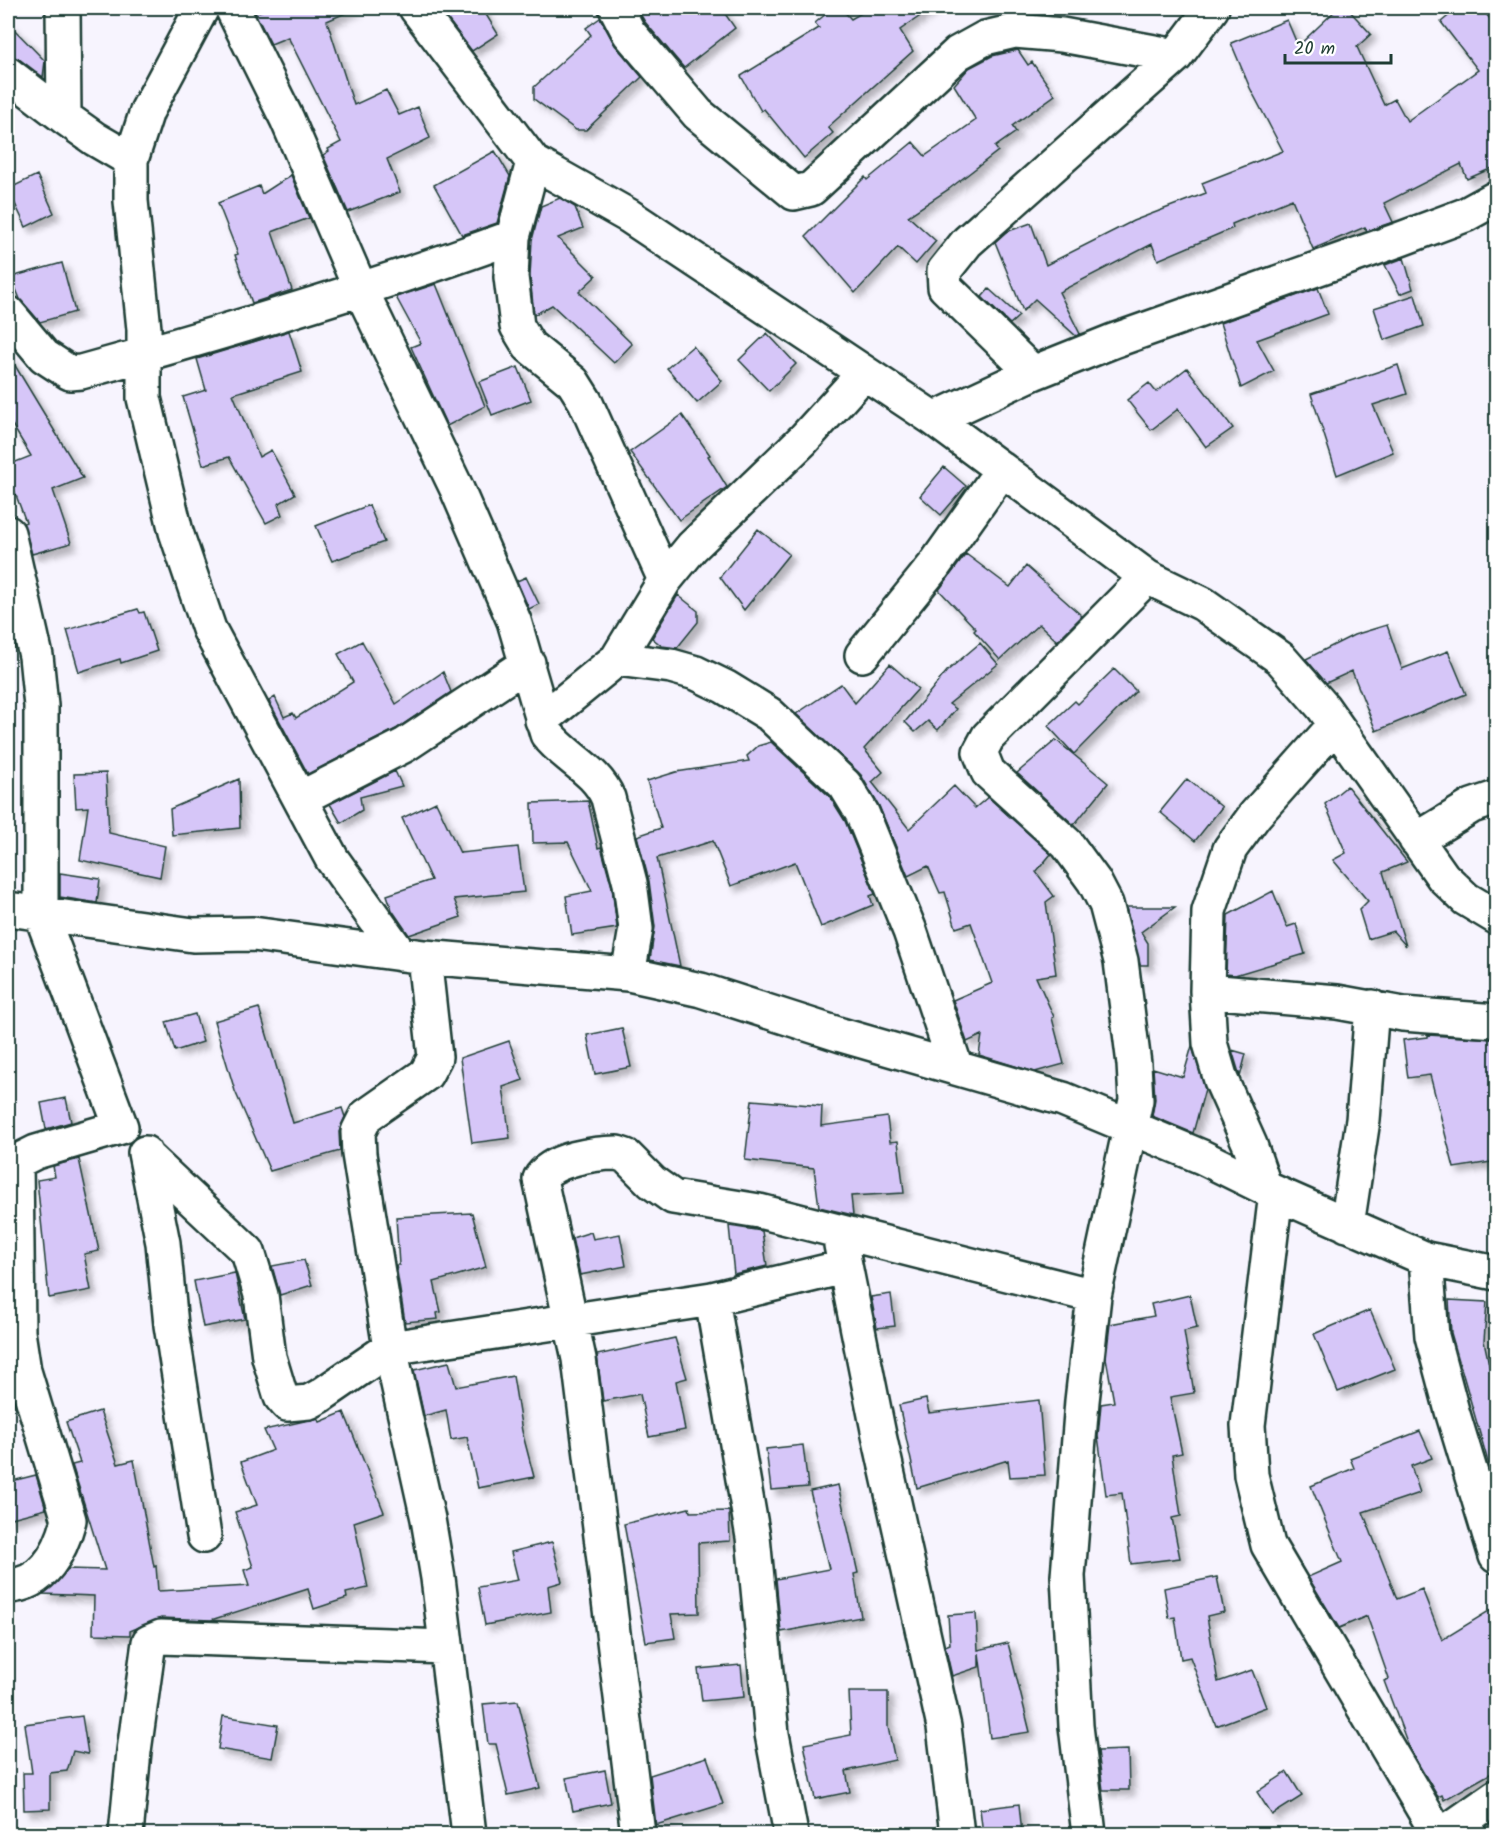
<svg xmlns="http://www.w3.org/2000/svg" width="1504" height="1842" font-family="Kalam,sans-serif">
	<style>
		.building { fill: #d6c6f8; stroke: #1f3d34; stroke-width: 1.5; filter: url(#shadow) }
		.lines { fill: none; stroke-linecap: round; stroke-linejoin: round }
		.street-casing { stroke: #1f3d34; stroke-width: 38 }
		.street { stroke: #fff; stroke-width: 33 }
	</style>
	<defs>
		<filter id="shadow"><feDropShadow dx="5.5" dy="5.5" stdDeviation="3" flood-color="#0004"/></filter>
	</defs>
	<rect width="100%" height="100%" fill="#f7f4fe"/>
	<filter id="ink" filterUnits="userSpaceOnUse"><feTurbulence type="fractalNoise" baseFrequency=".0167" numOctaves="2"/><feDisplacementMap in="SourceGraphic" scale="12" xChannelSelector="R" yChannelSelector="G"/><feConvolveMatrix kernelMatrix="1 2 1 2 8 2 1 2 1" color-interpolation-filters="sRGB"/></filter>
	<g filter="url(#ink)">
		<!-- building -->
		<path class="building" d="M269 8H357L327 21 354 105 386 90 399 115 418 107 430 138 387 159 400 192 348 212 323 155 329 151 328 149 341 142 288 37 271 44 255 13Z
			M439 8H482L498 34 472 51Z
			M637 8H721L735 28 684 68 645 22Z
			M833 8H841L851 19 870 8H932L900 30 913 51 828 127 833 133 804 158 764 109 761 111 741 76 819 28 815 23Z
			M1338 8H1347L1371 34 1357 47 1384 105 1395 99 1407 121 1478 70 1441 22 1458 8H1481L1497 27V166L1467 179 1461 164 1384 203 1393 222 1367 231 1365 227 1313 249 1292 199 1232 224 1233 228 1158 260 1152 244 1059 292 1080 334 1076 336 1035 299 1023 311 995 242 1006 232 1031 223 1046 265 1133 221 1206 193 1202 183 1283 151 1250 88 1231 43 1287 20 1298 46Z
			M600 18 615 45 642 77 586 130H576L534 99V87L591 35 586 28Z
			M8 23 45 61 43 77 19 59 8 56Z
			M1018 50 1028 65 1032 62 1055 95 1012 126 1016 132 995 147 998 151 949 189 908 216 936 241 916 264 898 247 855 293 806 236 865 177 867 180 913 142 925 156 976 120 954 85 969 68 992 56Z
			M495 151 510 176 497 223 462 235 434 185Z
			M37 175 54 213 26 227 8 189Z
			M291 175 309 218 272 232 292 290 252 303 235 255 238 254 218 203 259 186 262 194Z
			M560 198 575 207 583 228 558 238 596 276 579 292 632 344 614 363 552 305 534 315 530 276 532 240 541 206Z
			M1404 258 1413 289 1400 294 1385 265Z
			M62 263 75 312 40 322 20 299 11 277Z
			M436 284 485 406 447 426 411 347 421 343 396 297Z
			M1318 288 1328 314 1257 340 1274 371 1241 388 1220 323Z
			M989 289 1019 316 1010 324 982 297Z
			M1415 295 1424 326 1384 340 1374 308Z
			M289 331 302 372 233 394 259 457 271 450 295 494 278 504 282 515 266 523 229 457 203 465 183 397 206 390 197 359Z
			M767 333 796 364 769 391 739 360Z
			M693 346 722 381 697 403 667 368Z
			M8 354 83 478 53 490 71 543 32 554 23 523 26 522 8 474V465L31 456 8 418Z
			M1398 365 1407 394 1373 405 1393 452 1337 475 1311 394Z
			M518 367 531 400 492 415 479 382Z
			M1187 368 1233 428 1206 447 1178 409 1151 430 1127 400 1149 383 1156 392Z
			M682 415 710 455 708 456 727 487 679 520 630 452Z
			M944 467 966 486 941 515 920 496Z
			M369 505 384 542 332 561 316 526Z
			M758 529 789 554 744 610 720 577Z
			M966 554 1010 587 1026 566 1082 616 1057 641 1039 624 1000 660 974 631 976 629 939 590Z
			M526 577 539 604 529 609 517 581Z
			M678 595 698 611V622L677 648 662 646 652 638Z
			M138 609 140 613 144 612 157 651 121 663 120 659 79 672 67 630Z
			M1387 625 1402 669 1448 651 1466 694 1376 731 1352 671 1326 683 1306 659 1354 635Z
			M362 641 396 704 443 672 451 692 396 729 308 774 269 701 275 697 284 717 293 713 296 718 353 682 338 654Z
			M980 643 998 664 949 704 956 709 938 730 928 721 915 732 905 722 947 671Z
			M890 664 918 689 864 749 883 772 872 782 909 829 954 786 975 808 988 797 1051 854 1036 872 1054 896 1046 902 1056 974 1036 977 1054 1017 1052 1018 1064 1064 1035 1072 979 1055 982 1035 967 1042 953 1000 992 983 971 923 956 928 945 892 940 893 928 866 908 876 879 806 861 775 796 714 841 684 855 703Z
			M1114 669 1136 691 1074 754 1048 726 1075 701 1078 704Z
			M1056 740 1108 783 1074 825 1017 773Z
			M771 742 830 797 845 821 875 894 870 896 873 905 821 927 795 862 731 886 713 841 657 858 680 966 650 960 655 927 649 881 637 836 661 828 647 781 676 772 749 761 747 756 758 746Z
			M395 771 402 786 360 797 362 810 341 823 330 804Z
			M106 773 109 833 165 846 160 877 80 860 88 807 76 808 74 774Z
			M239 779 240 828 172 835 170 809Z
			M1187 779 1222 807 1195 841 1160 812Z
			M1347 786 1407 862 1383 872 1406 946 1393 931 1368 939 1359 910 1368 901 1333 860 1346 853 1325 804Z
			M588 801 598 848 601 847 612 887 617 928 572 935 566 896 592 891 568 842 533 843 532 803Z
			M436 802 460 853 518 847 524 892 454 899 461 917 409 935 392 910 387 895 431 880 402 818Z
			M60 873 100 879 97 903 60 897Z
			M1273 891 1287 927 1296 924 1305 954 1235 975 1226 974 1228 915Z
			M1126 907H1175L1141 932 1148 943V965H1140Z
			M259 1008 293 1123 342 1108 345 1117 339 1132 340 1151 270 1171 235 1091 214 1021Z
			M195 1014 203 1042 175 1051 166 1022Z
			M622 1028 631 1067 595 1074 587 1035Z
			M1428 1035 1497 1039V1161L1454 1168 1430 1075 1408 1078 1403 1040 1428 1037Z
			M509 1041 523 1080 503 1087 510 1138 472 1143 460 1058Z
			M1192 1046 1205 1089 1193 1133 1152 1116 1155 1099 1153 1068 1183 1077Z
			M1232 1050 1246 1054 1240 1077 1239 1073Z
			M66 1098 71 1122 46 1129 41 1103Z
			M752 1100 822 1106 821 1126 887 1117 890 1142 898 1141 904 1193 851 1196 853 1215 819 1207 814 1168 745 1160Z
			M79 1159 99 1251 84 1254 91 1290 49 1298 37 1180 55 1177 53 1166Z
			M472 1213 486 1267 434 1282 441 1312 437 1313 438 1319 405 1322 396 1265H399L396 1217Z
			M729 1226 762 1231 767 1266 734 1274Z
			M591 1232 593 1239 620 1234 626 1266 580 1275 572 1238Z
			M304 1260 312 1285 280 1295 272 1266Z
			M235 1273 245 1319 203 1327 194 1281Z
			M891 1294 895 1326 877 1328 871 1297Z
			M1190 1295 1197 1328 1184 1331 1194 1393 1170 1397 1182 1453 1172 1455 1181 1516 1172 1518 1180 1558 1131 1564 1122 1493 1106 1495 1098 1436 1101 1404 1114 1402 1106 1358 1110 1324 1154 1316 1151 1304Z
			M1449 1300 1487 1302 1484 1341 1497 1402V1493L1451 1333Z
			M1370 1310 1395 1369 1338 1392 1314 1334Z
			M675 1338 687 1378 676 1381 685 1430 649 1437 640 1394 603 1401 597 1355Z
			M449 1362 456 1387 513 1376 522 1431 534 1477 478 1488 467 1437 451 1440 446 1410 424 1416 414 1370Z
			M926 1399 929 1413 1039 1400 1045 1475 1010 1477 1008 1460 917 1488 899 1405Z
			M100 1411 118 1464 134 1460 154 1567 156 1566 158 1591 249 1586 244 1570 253 1567 235 1512 257 1505 241 1462 273 1450 264 1430 318 1418 320 1422 344 1412 384 1512 354 1522 368 1588 346 1593 347 1598 314 1609 308 1589 211 1620 161 1618 130 1631V1635L93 1634 94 1596 43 1594 68 1569 105 1570 72 1465 80 1463 66 1422Z
			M1420 1431 1432 1458 1411 1466 1420 1493 1363 1512 1397 1599 1422 1589 1442 1640 1497 1606V1770L1444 1800 1442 1795 1438 1797 1410 1750 1384 1681 1389 1679 1367 1616 1339 1628 1308 1577 1342 1562 1311 1486 1354 1468 1350 1458Z
			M803 1445 808 1487 771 1490 766 1449Z
			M36 1475 46 1509 8 1519V1482Z
			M838 1485 858 1573 854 1574 861 1617 781 1632 776 1579 829 1569 810 1491Z
			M689 1508 690 1512 729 1511 730 1541 698 1543 699 1613 671 1614 675 1638 646 1642 624 1524Z
			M552 1542 562 1582 548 1586 551 1612 485 1625 478 1587 518 1580 511 1552Z
			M1217 1577 1224 1612 1207 1616 1218 1682 1252 1670 1266 1707 1216 1726 1190 1657 1181 1659 1175 1617 1169 1618 1164 1588Z
			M976 1613 978 1650 1008 1643 1030 1732 990 1738 979 1653V1667L952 1676 945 1646 950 1644 948 1615Z
			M741 1665 744 1697 702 1701 698 1669Z
			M849 1692H888V1727L895 1760 846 1771 850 1792 815 1799 804 1744 851 1735Z
			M518 1701 540 1788 508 1795 496 1744H488L483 1704Z
			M82 1716 88 1754 73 1751 67 1771 50 1773V1809L24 1810 23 1773H32L25 1724Z
			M223 1716 278 1725 272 1758 218 1749Z
			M1128 1750 1129 1790H1103L1098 1751Z
			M707 1757 723 1804 656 1825 650 1775Z
			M605 1770 611 1803 573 1811 566 1778Z
			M1287 1772 1302 1796 1272 1815 1257 1792Z
			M1019 1804 1022 1834H983L980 1809Z"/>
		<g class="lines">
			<!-- street casing -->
			<g class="street-casing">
				<path id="street" d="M63 8 64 117 95 139 131 160
					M202 8 147 111 131 160V201L144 329V398L176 532 209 629 332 859 400 954
					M232 8 287 119 360 288 456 487 514 621 547 734C565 758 596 769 608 798L630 883 636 929 628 974
					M416 8 533 162 629 216 934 419 1147 577 1203 604 1280 658 1323 707 1443 877 1466 899 1496 917
					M616 8 629 33 698 114 794 193 811 189 958 53 985 38 1015 31 1062 35 1176 56
					M8 74 64 117
					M533 162 513 237 511 277 517 326 529 346 573 382 585 401 665 580
					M8 313 44 356 70 373 81 372C226 332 371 289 513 237
					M1033 373 945 287 944 271 967 242 1176 56 1212 8
					M934 419 1033 373 1113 341 1398 240 1465 215 1496 198
					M8 533 36 656 41 706V914L121 1127 36 1152 16 1162 18 1332 24 1371 69 1520C61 1550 44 1585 8 1586
					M862 655 934 566 1002 470
					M617 659 671 666 696 673 725 687 769 714 845 785 862 813 910 931 956 1068
					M542 720 617 659 665 580 692 547 803 440 864 373
					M301 798 405 745 528 663
					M1416 840 1472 806 1496 798
					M8 909 193 935 253 934 424 957 628 974 701 990 841 1035 1063 1099 1202 1157 1265 1188 1426 1259 1496 1273
					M424 957 435 1057 426 1074 366 1116 358 1132 359 1154 390 1348 428 1519 438 1578 469 1834
					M1207 991 1337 1002 1403 1014 1496 1021
					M145 1153 163 1243 171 1325 204 1536
					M147 1157 248 1252 261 1295 269 1357 281 1397 287 1404 309 1402 320 1396 390 1348 712 1299 844 1267
					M1265 1188 1250 1145 1221 1080 1210 1043 1207 991 1209 911 1230 849 1255 815 1335 725
					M1276 1193 1248 1425 1251 1475 1268 1545 1438 1834
					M1347 1225 1363 1120 1372 1007
					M841 1245 879 1435 944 1727 957 1834
					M1426 1259 1432 1336 1452 1411 1496 1556
					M712 1299 753 1537 772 1734 791 1834
					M126 1834 134 1751 149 1642 161 1637 446 1647
					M638 1834 579 1359 540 1179C551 1159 596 1153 617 1153L626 1156 652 1182 673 1197 759 1211 1094 1296
					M1089 1834 1076 1726 1068 1576 1082 1401 1094 1296 1136 1100 1134 1064 1121 961 1106 904 1094 881 1067 844 988 772 980 752 988 737 1147 577
					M1443 1834 1496 1797"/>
			</g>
			<!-- street -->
			<use href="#street" class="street"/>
		</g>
	</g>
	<!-- margin -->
	<rect width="1504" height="1842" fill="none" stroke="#fff" stroke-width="30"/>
	<rect x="15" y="15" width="1474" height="1812" fill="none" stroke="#1f3d34" stroke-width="2" filter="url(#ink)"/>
	<!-- scale -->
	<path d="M1285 54v9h106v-9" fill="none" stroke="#1f3d34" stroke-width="3"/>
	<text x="1294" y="54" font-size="18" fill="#1f3d34" stroke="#ffffff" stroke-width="4.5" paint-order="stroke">20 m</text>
</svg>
